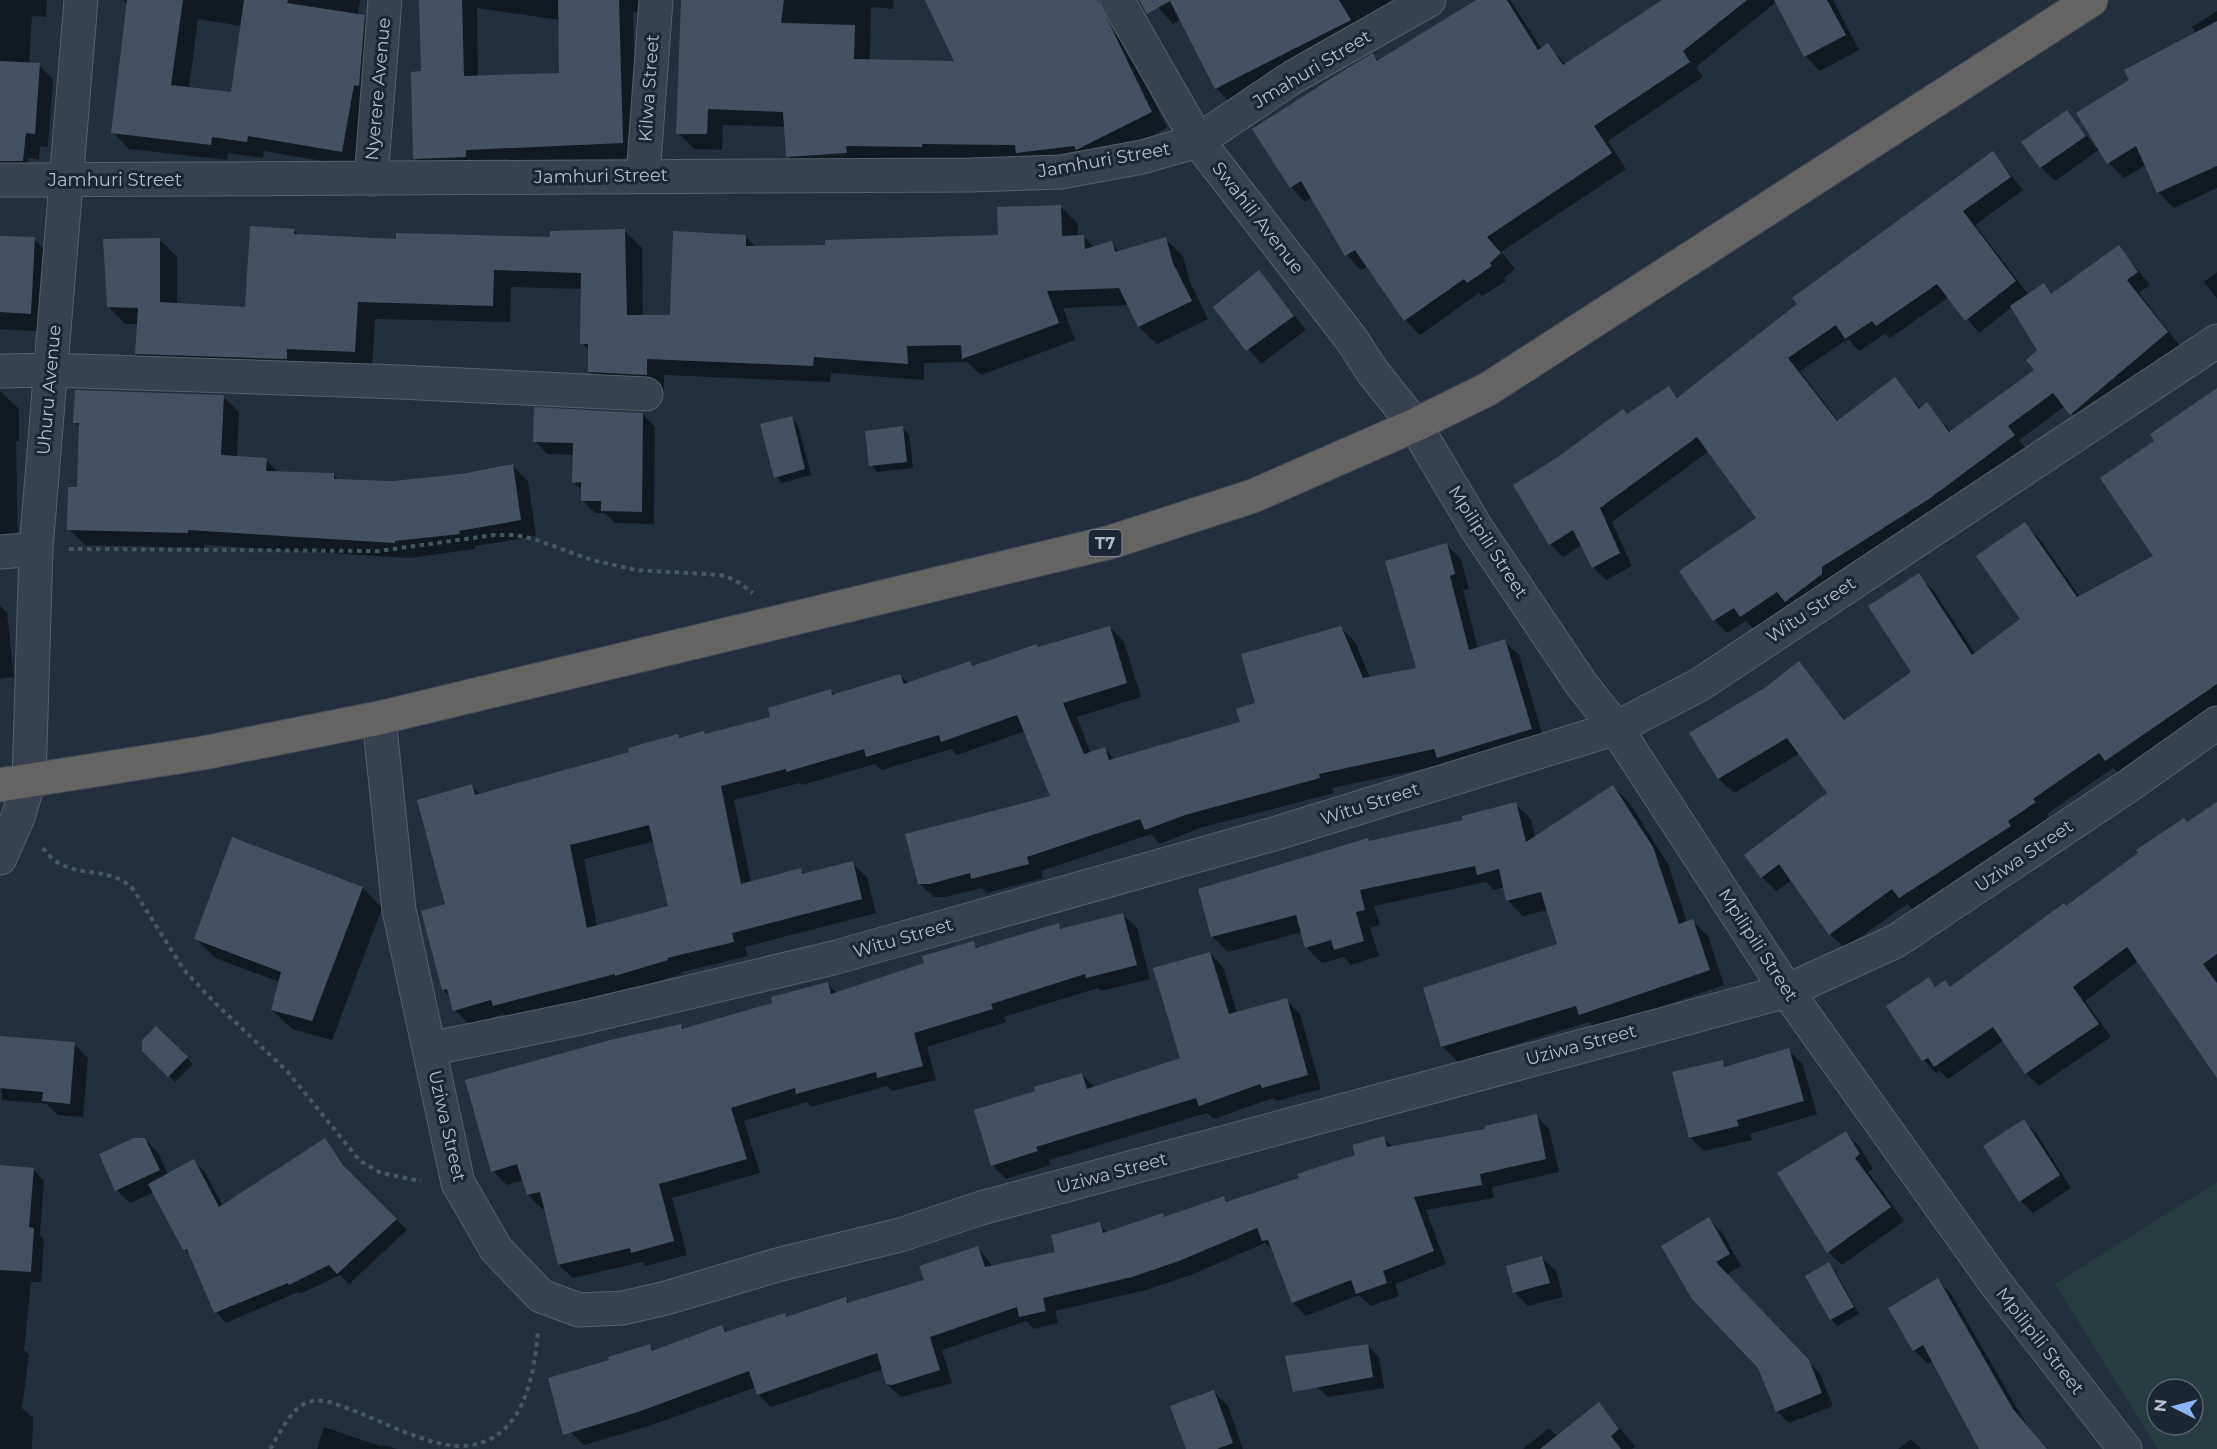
<svg xmlns="http://www.w3.org/2000/svg" width="2217" height="1449" font-family="Montserrat,sans-serif">
	<style>
		.green { fill: #263c3f; fill-rule: evenodd }
		.shadow { fill: #0007; fill-rule: evenodd }
		.building { fill: #455162; fill-rule: evenodd }
		.lines { fill: none; stroke-linecap: round; stroke-linejoin: round }
		.minor-casing { stroke: #565f6c; stroke-width: 35 }
		.trunk-casing { stroke: #434c59; stroke-width: 35 }
		.path { stroke: #44595c; stroke-width: 4; stroke-dasharray: 4.5 4.5; stroke-linecap: butt }
		.minor { stroke: #38414e; stroke-width: 33 }
		.trunk { stroke: #656462; stroke-width: 33 }
		.labels { text-anchor: middle; stroke-width: 6; stroke-linejoin: round; paint-order: stroke }
		.shield { fill: #1d2633; stroke: #878f9c; stroke-width: 1.5 }
		.shield-label { font-size: 16px; font-weight: bold; fill: #b4bcc9 }
		.street-label { font-size: 18px; fill: #b4bcc9; stroke: #1d2633 }
	</style>
	<rect width="100%" height="100%" fill="#242f3e"/>
	<!-- green -->
	<path class="green" d="M2217 1182V1449H2158L2055 1284ZM2157 1389H2193V1425H2157Z"/>
	<!-- shadow -->
	<path class="shadow" d="M0 0H47L46 17 32 16 29 64 39 65 53 79 48 147 40 146 39 160 28 158 27 170 0 167Z
		M123 0H360L358 15 364 16 381 33 358 167 264 151 263 158 228 153 227 160 129 149 113 132 128 5ZM198 19 242 26 232 93 189 88Z
		M424 0H649L647 15 633 12 637 158 481 165 430 174 415 158 422 73ZM477 8 560 20 561 74 478 77Z
		M700 0H894L893 9 871 7 870 60 957 62 926 0H1086L1126 45 1167 128 1093 165 803 172 787 156 785 127 723 125 722 150 694 149 678 133Z
		M1152 0H1413L1232 104 1216 88 1181 19 1173 24Z
		M1479 0H1510L1542 49 1548 45 1566 65 1665 0H1833L1859 50 1820 71 1805 56 1776 2 1696 67 1703 77 1608 141 1626 169 1501 252 1515 269 1504 278 1506 281 1482 296 1479 293 1420 335 1405 320 1368 266 1361 270 1347 255 1312 197 1305 202 1291 187 1373 55 1379 61Z
		M2217 11V188L2174 208 2158 192 2146 165 2124 178 2109 163 2100 149 2055 181 2041 167 2023 143 2067 112 2096 147 2098 146 2131 81 2196 33 2192 27Z
		M1993 153 2023 190 1975 225 2029 295 2044 285 2053 295 2119 247 2150 285 2139 293 2180 346 2084 426 2065 406 2019 440 2026 449 1799 614 1789 605 1754 629 1746 621 1727 633 1714 620 1681 571 1758 519 1709 451 1612 522 1632 566 1606 580 1593 567 1582 545 1563 557 1550 544 1515 485 1669 388 1679 398ZM1949 297 1979 333 2012 307 2039 351 2036 370 1951 432 1927 404 1921 409 1895 379 1839 422 1800 371 1848 339 1859 351 1885 334 1890 338Z
		M1060 206 1078 224V237H1084L1094 247 1111 243 1120 252 1165 239 1183 256 1190 282 1208 319 1157 344 1139 327 1129 305 1063 308 1075 340 981 375 967 362 924 363V380L831 373 830 382 664 375V392L607 389 589 372 590 351 582 343V289L511 287 510 322 375 319 372 369 154 371 136 354 138 324H125L108 306 159 239 177 257V304L246 308 294 230 299 235 398 241 551 239 624 230 642 248 643 316 672 317 745 236 757 248 826 247 1000 237Z
		M0 238 34 239 53 258 49 332 0 329Z
		M1259 272 1306 330 1261 364 1215 307Z
		M2217 272V299L2204 282Z
		M2217 388V709L2120 775 2113 768 2047 814 2049 817 2022 836 2025 841 1915 912 1907 904 1845 948 1830 934 1792 880 1776 891 1762 877 1829 794 1800 753 1734 793 1719 779 1691 733 1766 688 1798 663 1846 721 1913 672 1918 575 1933 590 1976 655 2022 619 2024 524 2039 538 2080 597 2155 556 2156 441 2152 435Z
		M0 391 19 409V441H16L18 548H0Z
		M223 396 239 412 237 458 266 460 279 473 334 475 340 481 393 482 461 475 512 465 528 481 536 536 475 546V549L410 558 204 545V548L85 545 69 529 79 489 80 428 75 422Z
		M643 414 655 427 654 524 615 523 604 513H595L582 500V491L574 482 575 455 547 454 535 441Z
		M792 418 798 425 811 475 782 483 776 477Z
		M902 428 909 434 913 468 877 472 871 465Z
		M1447 545 1461 559 1469 589 1463 590 1478 649 1504 641 1519 655 1545 743 1452 771 1445 764 1332 788 1334 793 1200 828 1160 844 1151 834 1041 871 1043 878 987 893 982 888 945 897H934L919 883 1052 797 1025 731 957 755 951 749 882 770 875 764 802 785 800 783 734 800 751 883 800 870 805 875 852 863 867 877 876 913 745 947 748 956 681 972V974L631 990 629 988 509 1020 504 1014 469 1024 455 1010 451 998 443 990 446 905 472 786 481 795 631 753 677 736 680 739 704 732 707 735 772 718 830 691 835 695 900 675 909 684 970 663 974 667 1037 645 1040 648 1110 627 1124 642 1141 697 1077 717 1091 754 1105 749 1115 760 1242 723 1256 704 1340 627 1355 642 1370 678 1417 669ZM655 841 670 907 597 926 584 859Z
		M0 606 7 613 14 677 0 679Z
		M1613 787 1629 802 1668 864 1687 922 1692 921 1708 936 1724 985 1596 1030 1589 1022 1458 1062 1442 1046 1559 945 1548 910 1523 916 1507 900 1504 887 1494 890 1486 882 1374 906 1380 925 1370 928 1379 956 1351 965 1344 957 1322 963 1307 948 1302 932 1228 952 1212 937 1368 839 1371 842 1465 821 1515 804 1531 819 1535 837Z
		M2217 804V1076L2138 961 2085 1001 2111 1037 2039 1086 2026 1073 2004 1040 1948 1079 1940 1071 1936 1073 1924 1060 1929 979 1937 988H1951Z
		M363 888 382 908 332 1040 292 1029 272 1010 280 982 215 958 196 939Z
		M1123 914 1137 928 1150 979 1101 991 1098 988 1004 1017 1006 1022 927 1047 936 1080 892 1091 887 1086 811 1107 807 1102 744 1121 760 1173 672 1198 687 1255 646 1266 642 1262 573 1278 559 1265 545 1208 542 1209 528 1195 524 1180 507 1185 493 1171 681 1026 685 1030 774 1004 827 983 837 993 926 964 973 943 979 949 1058 925 1063 930Z
		M1210 953 1223 967 1237 1013 1286 1000 1300 1014 1321 1089 1277 1101 1273 1098 1214 1119 1207 1113 1049 1160 1051 1165 1006 1179 992 1165 1037 1092 1082 1074 1095 1088 1182 1059Z
		M156 1028 193 1064 175 1082 144 1051Z
		M0 1038 74 1044 88 1058 83 1117 58 1115 47 1104 2 1100Z
		M1788 1050 1802 1063 1817 1114 1750 1134 1752 1140 1704 1151 1690 1137 1722 1062 1728 1068Z
		M1536 1116 1549 1129 1559 1172 1492 1187 1494 1198 1426 1210 1446 1264 1395 1284 1399 1296 1371 1306 1359 1295 1306 1316 1293 1303 1274 1251 1265 1243 1193 1274 1146 1290 1055 1311 1058 1323 1034 1329 1026 1321 942 1350 952 1383 901 1397 887 1384 883 1369 771 1407 758 1394 756 1387 652 1425 584 1445 562 1424 611 1361 650 1346 655 1351 722 1326 728 1332 784 1314 788 1318 845 1299 850 1304 926 1281 978 1248 993 1267 1057 1253 1099 1224 1108 1233 1163 1215 1166 1218 1223 1198 1229 1203 1301 1179 1357 1156 1383 1138 1393 1147 1487 1131Z
		M2024 1121 2036 1133 2071 1188 2033 1213 2021 1201 1985 1147Z
		M1846 1133 1859 1146 1873 1169 1868 1172 1904 1221 1842 1265 1828 1252Z
		M145 1139 159 1154 168 1175 194 1161 204 1171 223 1206 325 1140 353 1177 407 1230 349 1284 340 1275 300 1294 298 1292 226 1323 216 1312 192 1257 185 1249 154 1192 130 1203 117 1190Z
		M0 1167 34 1170 44 1181 40 1235 44 1240 41 1282H31L24 1350 29 1354 22 1408 33 1418 32 1449H0Z
		M1708 1219 1721 1231 1741 1266 1726 1275 1820 1374 1833 1406 1789 1423 1777 1411 1760 1367 1693 1298Z
		M1542 1258 1556 1271 1563 1297 1528 1306 1514 1292Z
		M1829 1264 1835 1270 1859 1314 1837 1326 1831 1319Z
		M1937 1280 1951 1294 2027 1425 2047 1449H1981L1933 1361 1928 1364 1914 1350Z
		M1368 1346 1379 1357 1384 1388 1328 1397 1316 1386Z
		M1214 1392 1228 1406 1243 1449H1187Z
		M1599 1404 1635 1446 1632 1449H1523L1549 1428 1558 1437Z
		M324 1427 383 1447V1445L397 1449H317Z
		M1911 1439 1921 1449H1898Z"/>
	<!-- building -->
	<path class="building" d="M127 0H183L171 85 231 92 244 0H288L287 3 365 15 359 86 354 85 342 152 248 136 247 142 212 137 211 145 111 133Z
		M419 0H462L464 76 559 73 558 0H619L623 143 466 150V157L413 159 411 72 421 71Z
		M681 0H784L781 23 855 25 854 59 954 61 925 0H1098L1152 112 1076 150 1074 146 1016 153 1015 145 922 144V147L846 146 847 153 786 157 783 112 708 109 707 134H676Z
		M1139 0H1339L1351 20 1215 89 1170 1 1147 14Z
		M1476 0H1507L1538 50 1548 43 1563 65 1662 0H1747L1683 51 1690 62 1594 126 1612 153 1487 237 1501 253 1490 263 1492 266 1467 283 1464 279 1404 321 1355 250 1345 256 1301 181 1290 188 1252 129 1346 69 1373 53 1377 61Z
		M1774 0H1827L1846 35 1804 57Z
		M2217 21V166L2157 193 2136 146 2107 164 2076 113 2129 80 2124 70Z
		M0 61 40 63 35 134 26 133 23 161H0Z
		M2067 110 2086 136 2040 168 2021 142Z
		M1993 151 2011 177 1963 211 2016 281 1965 321 1937 284 1876 326 1872 321 1845 339 1836 325 1788 358 1837 421 1895 377 1919 409 1927 402 1949 432 2034 370 2026 360 2037 350 2010 306 2044 283 2051 294 2119 245 2138 272 2127 280 2168 332 2070 415 2053 393 2008 426 2015 435 1929 499 1822 567V574L1785 602 1777 592 1740 617 1734 608 1713 621 1679 571 1756 518 1697 437 1600 508 1620 553 1592 568 1573 530 1549 545 1513 485 1558 457 1623 409 1627 414 1669 386 1677 398 1797 304 1792 298Z
		M1061 205 1062 236 1084 235 1085 249 1112 241 1115 252 1166 237 1173 263 1192 301 1138 327 1119 288 1047 291 1059 323 962 359 961 345 907 346 908 364 814 357 813 366 647 359V375L588 372V344H580L581 273 494 270 493 306 358 302 355 352 287 349V359L135 354 138 308 107 307 103 239 160 238V302L245 307 250 226 295 229 294 234 396 239V233L550 237V231L625 229 627 315H670L673 231 746 235V246L825 245V240L998 235 997 207Z
		M0 236 35 237 31 314 0 312Z
		M1259 270 1294 316 1246 351 1213 307Z
		M2217 388V684L2105 761 2099 753 2033 799 2036 802 2008 821 2011 826 1899 898 1892 889 1829 935 1779 864 1761 878 1744 855 1827 793 1787 738 1718 779 1689 733 1766 687 1799 661 1844 720 1911 672 1868 606 1919 573 1972 655 2020 619 1976 556 2025 522 2077 597 2153 556 2100 478 2154 441 2150 434Z
		M75 390 224 395 221 455 267 458 266 471 334 473V479L393 481 461 474 513 464 521 520 459 531 460 534 395 541V543L188 530V533L67 530 68 487H77L79 423H73Z
		M534 407 643 413 642 512 601 511V501H581V482L572 483 573 443 533 442Z
		M792 416 805 469 774 478 760 424Z
		M903 426 907 462 869 466 865 431Z
		M1447 543 1455 574 1450 576 1469 650 1505 639 1532 729 1437 758 1434 749 1319 774 1320 778 1185 815 1145 830 1140 819 1027 857 1029 864 971 879 970 873 930 884H918L905 834 1050 796 1017 715 941 742 939 735 866 757 864 749 786 772V769L721 786 741 884 801 868 802 874 853 861 862 899 732 933 734 942 667 958 668 960 615 976V974L493 1006 491 1000 453 1011 447 989 442 990 421 911 445 904 417 800 472 784 475 795 629 752 628 748 678 734 679 738 704 731 705 734 770 717 768 708 831 689 832 695 900 674 904 684 970 661 972 666 1037 644 1038 647 1110 626 1127 683 1063 703 1084 754 1105 747 1109 760 1240 722 1236 709 1255 703 1241 654 1341 626 1363 678 1416 668 1385 561ZM649 825 668 906 587 928 570 845Z
		M1613 785 1653 847 1679 924 1693 919 1710 970 1579 1015 1576 1006 1441 1047 1423 988 1557 944 1541 892 1506 901 1499 869 1477 875 1475 866 1360 890 1365 910 1356 912 1364 941 1334 950 1331 940 1305 948 1296 915 1211 937 1198 889 1368 838 1369 841 1463 820 1462 816 1516 802 1526 842Z
		M2217 802V954L2203 964 2217 983V1078L2127 947 2073 987 2099 1024 2025 1074 1993 1027 1934 1067 1928 1058 1922 1061 1886 1006 1929 977 1935 987 1945 980 1950 987 2064 903 2066 906 2138 853 2136 850 2184 818 2187 822Z
		M232 837 363 887 312 1021 271 1010 281 972 194 939Z
		M1123 913 1137 965 1086 978 1085 974 991 1004 993 1009 914 1033 923 1066 877 1078 876 1072 796 1094 795 1088 731 1108 747 1159 659 1184 674 1241 631 1253 630 1248 558 1265 540 1192 527 1195 517 1164 491 1172 465 1080 610 1040 681 1024 682 1029 772 1003 771 997 828 982 831 994 924 963 922 956 974 941 976 948 1059 923 1060 929Z
		M1210 952 1229 1014 1287 998 1308 1075 1262 1088 1260 1084 1199 1106 1196 1098 1036 1147 1038 1151 991 1166 974 1110 1035 1091 1034 1087 1082 1073 1087 1089 1180 1058 1153 968Z
		M156 1026 188 1057 168 1077 142 1051V1040Z
		M0 1036 75 1042 70 1104 42 1101 43 1092 0 1088Z
		M1789 1048 1804 1101 1737 1120 1739 1126 1689 1138 1672 1072 1723 1060 1724 1067Z
		M1537 1114 1546 1159 1480 1174 1482 1185 1414 1197 1434 1251 1383 1271 1387 1283 1356 1294 1351 1280 1292 1303 1268 1240 1262 1241 1257 1228 1179 1261 1132 1277 1043 1298 1046 1311 1019 1317 1017 1307 930 1337 940 1370 892 1385 886 1384 877 1353 757 1395 749 1371 638 1412 563 1435 548 1378 609 1360 608 1357 650 1344 652 1351 722 1325 725 1332 785 1313 786 1317 846 1297 847 1303 924 1280 919 1266 978 1246 985 1267 1055 1252 1051 1235 1100 1222 1103 1233 1163 1213 1164 1217 1224 1196 1226 1202 1299 1178 1297 1174 1355 1155 1352 1145 1384 1136 1387 1147 1485 1129V1126Z
		M2024 1119 2060 1175 2019 1202 1983 1146Z
		M1846 1131 1860 1154 1855 1158 1891 1207 1827 1253 1777 1173Z
		M134 1138H145L160 1170 115 1191 99 1154Z
		M325 1138 343 1165 397 1219 337 1274 329 1265 289 1285 288 1283 214 1313 187 1249 183 1250 148 1184 194 1159 219 1207Z
		M0 1165 34 1168 29 1227 34 1228 31 1272 0 1270Z
		M1709 1217 1730 1254 1716 1262 1809 1360 1822 1393 1776 1412 1758 1368 1692 1299 1661 1246Z
		M1542 1256 1550 1283 1513 1293 1506 1266Z
		M1829 1262 1854 1307 1830 1320 1805 1276Z
		M1938 1278 2013 1409 2047 1449H1979L1923 1345 1913 1351 1888 1308Z
		M1368 1344 1373 1377 1293 1392 1285 1356Z
		M1214 1390 1233 1443 1217 1449H1186L1170 1406Z
		M1599 1402 1619 1429 1611 1436 1621 1449H1540Z"/>
	<g class="lines">
		<!-- minor casing -->
		<g class="minor-casing">
			<path id="minor" d="M1117 0 1198 141 1352 340 1372 371 1415 425 1477 529 1582 685 1616 728 1787 991 1997 1285 2125 1449
				M643 176 656 0
				M371 179 385 0
				M0 180 970 175 1061 172 1142 157 1198 141 1293 77 1429 0
				M0 371 50 370 399 382 646 394
				M0 552 36 549
				M379 718 399 910 458 1183 496 1249 541 1296 579 1310 623 1308 666 1298 781 1264 900 1235 981 1208 1787 991 1896 941 2131 784 2217 723
				M0 858 18 817 29 781 36 549 81 0
				M429 1049 580 1018 833 958 1277 833 1616 728 1699 685 2217 341"/>
		</g>
		<!-- trunk casing -->
		<g class="trunk-casing">
			<path id="trunk" d="M0 785 203 753 379 718 1111 542 1253 496 1415 425 1488 389 2091 0"/>
		</g>
		<!-- path -->
		<path class="path" d="M69 549 379 551 494 535H515L534 539 592 560 636 570 721 575 735 580 753 593
			M43 848C47 853 52 859 57 862 82 878 110 866 133 889L184 970 214 1002 287 1071 360 1161 381 1173 421 1181
			M270 1449C279 1435 290 1410 306 1403 322 1396 340 1406 355 1411 387 1424 419 1441 454 1446 522 1449 534 1380 538 1330"/>
		<!-- minor -->
		<use href="#minor" class="minor"/>
		<!-- trunk -->
		<use href="#trunk" class="trunk"/>
	</g>
	<g class="labels">
		<!-- shield labels -->
		<rect class="shield" x="1088.5" y="530" width="33" height="26" rx="4.5"/>
		<g class="shield-label">
			<text x="1105" y="549">T7</text>
		</g>
		<!-- street labels -->
		<g class="street-label">
			<text transform="translate(1312 69) rotate(-31)" y="6">Jmahuri Street</text>
			<text transform="translate(649 88) rotate(-86)" y="6">Kilwa Street</text>
			<text transform="translate(378 89) rotate(-85)" y="6">Nyerere Avenue</text>
			<text transform="translate(1104 160) rotate(-10)" y="6">Jamhuri Street</text>
			<text transform="translate(601 176) rotate(-1)" y="6">Jamhuri Street</text>
			<text x="115" y="186">Jamhuri Street</text>
			<text transform="translate(1258 218) rotate(52)" y="6">Swahili Avenue</text>
			<text transform="translate(49 390) rotate(-85)" y="6">Uhuru Avenue</text>
			<text transform="translate(1488 542) rotate(57)" y="6">Mpilipili Street</text>
			<text transform="translate(1811 610) rotate(-34)" y="6">Witu Street</text>
			<text transform="translate(1370 804) rotate(-18)" y="6">Witu Street</text>
			<text transform="translate(2024 856) rotate(-34)" y="6">Uziwa Street</text>
			<text transform="translate(903 938) rotate(-16)" y="6">Witu Street</text>
			<text transform="translate(1758 945) rotate(57)" y="6">Mpilipili Street</text>
			<text transform="translate(1581 1045) rotate(-15)" y="6">Uziwa Street</text>
			<text transform="translate(447 1126) rotate(77)" y="6">Uziwa Street</text>
			<text transform="translate(1112 1173) rotate(-15)" y="6">Uziwa Street</text>
			<text transform="translate(2040 1341) rotate(52)" y="6">Mpilipili Street</text>
		</g>
	</g>
	<!-- north arrow -->
	<g transform="translate(2175 1407) rotate(276)"><circle r="28" fill="#1d2633" stroke="#59626f" stroke-width="1.5"/>
	<path d="M0-4.5L10 22L0 15L-10 22Z" fill="#8ab4f8"/>
	<text y="-9" font-size="16" font-weight="bold" text-anchor="middle" fill="#b4bcc9">N</text>
	</g>
</svg>
